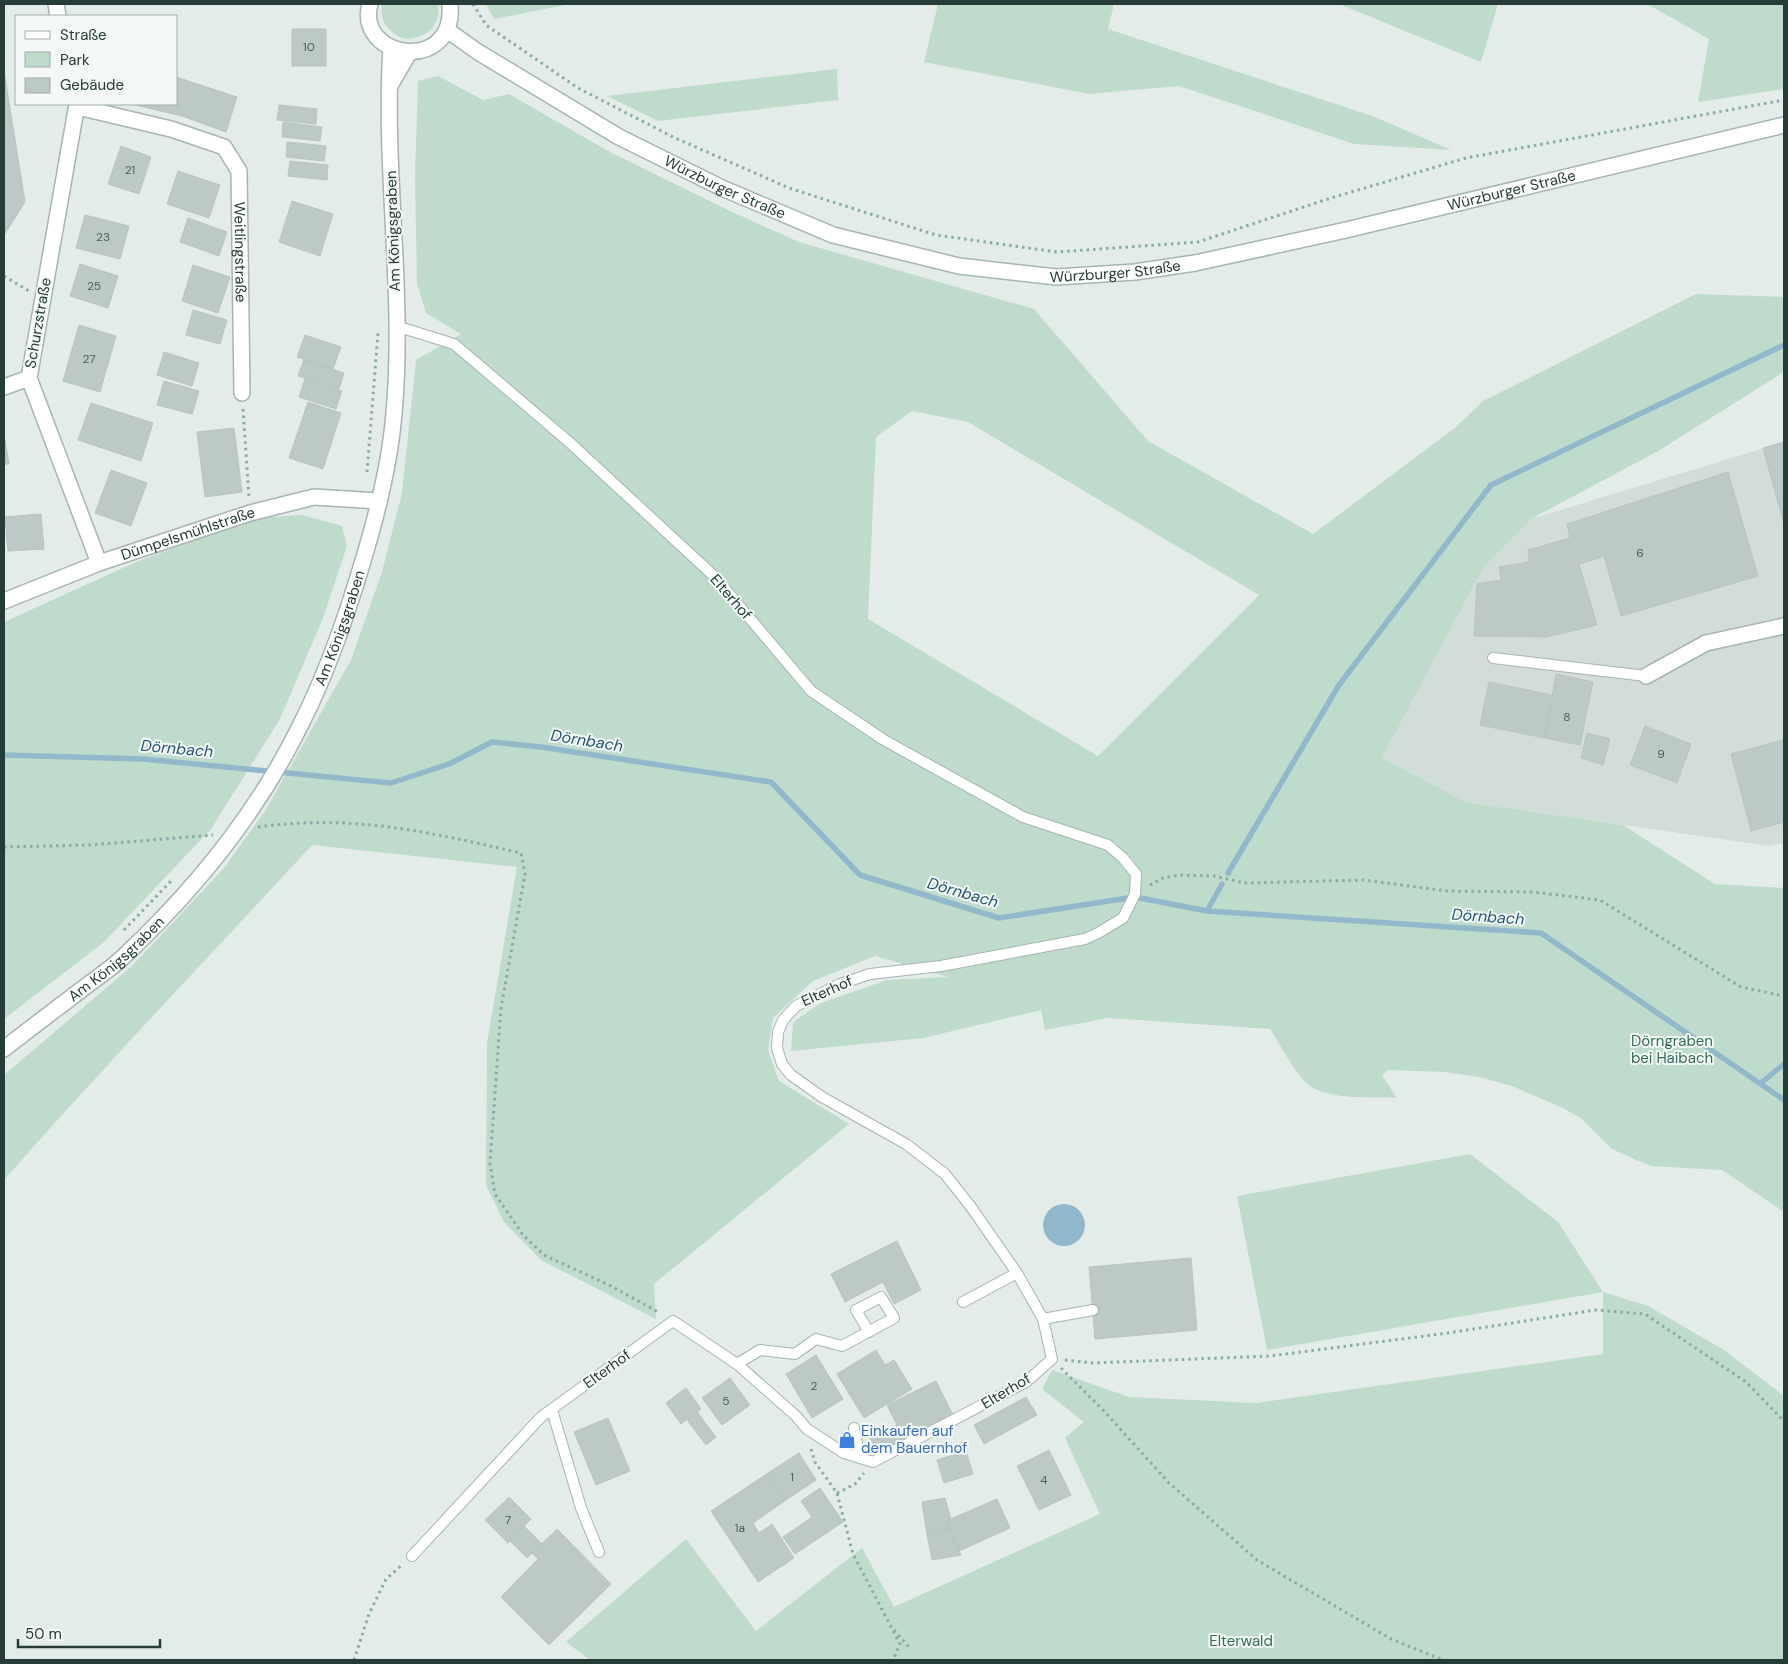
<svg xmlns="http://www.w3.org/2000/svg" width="1788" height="1664" font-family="'DM Sans',sans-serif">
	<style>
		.built { fill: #d2dcd9 }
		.green { fill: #bfdbcb; fill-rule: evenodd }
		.water { fill: #92b8cb }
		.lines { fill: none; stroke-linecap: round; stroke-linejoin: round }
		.stream { stroke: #92b8cb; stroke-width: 5.5 }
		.building { fill: #bcc9c6; stroke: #b7c5c1 }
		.service-casing { stroke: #a7b4b1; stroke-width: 12 }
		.minor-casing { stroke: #a7b4b1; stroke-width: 18 }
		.tertiary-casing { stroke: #a7b4b1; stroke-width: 18 }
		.secondary-casing { stroke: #a3b6b3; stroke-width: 18 }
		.path { stroke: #87aca7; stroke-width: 3; stroke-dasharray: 2.5 4; stroke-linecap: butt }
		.service { stroke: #fff; stroke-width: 10 }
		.minor { stroke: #fff; stroke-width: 15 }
		.tertiary { stroke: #fff; stroke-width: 15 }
		.secondary { stroke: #fff; stroke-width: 15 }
		.labels { text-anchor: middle; stroke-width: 4; stroke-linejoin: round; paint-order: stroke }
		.number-label { font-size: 12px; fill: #4b5f5c }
		.street-label { font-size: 15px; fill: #253c39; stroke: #f4f9f7 }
		.park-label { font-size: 15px; fill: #336e54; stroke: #f4f9f7 }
		.shop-label { font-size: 15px; fill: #366cbe; stroke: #f4f9f7; text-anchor: start }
		.water-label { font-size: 16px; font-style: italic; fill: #255771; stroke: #f4f9f7 }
	</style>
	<rect width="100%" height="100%" fill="#e4ecea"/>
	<!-- built -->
	<path class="built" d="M1784 442V843L1769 846 1466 802 1382 758 1483 568 1531 519Z"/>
	<!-- green -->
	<path class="green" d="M382 4H438C442 26 425 39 405 39 389 33 379 22 382 4Z
		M486 4H570L494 19Z
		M938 4H1114L1108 29 1375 117 1451 150 1354 144 1179 86 1089 94 924 62Z
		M1339 4H1498L1481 62Z
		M1647 4H1784V89L1698 102 1709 39Z
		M837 69 838 100 658 121 607 96Z
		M438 76 483 100 509 94 608 151 730 211 799 242 1034 309 1148 441 1313 534 1456 427 1483 401 1696 294 1784 297V372L1658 451 1531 519 1483 568 1382 758 1466 802 1623 825 1715 884 1784 888V1212L1722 1170 1652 1166 1636 1160 1612 1149 1582 1119 1563 1108 1512 1086 1479 1077 1445 1072 1388 1070 1382 1075 1397 1098C1374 1097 1329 1100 1310 1086 1295 1074 1281 1046 1270 1029L1108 1018 1045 1030 1041 1010 923 1038 791 1051 793 1022 821 1003 887 980 948 977 875 956 813 981 773 1018 768 1050 779 1081 849 1124 654 1284 656 1319 541 1260 504 1222 486 1185 487 1043 517 867 312 845C209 957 104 1066 4 1180V1075L132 966 224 868 265 811 351 660 382 572 402 493 416 360 461 334 426 313 417 284 415 176 418 81ZM912 411 968 422 1259 595 1098 756 868 619 876 437Z
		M302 515 342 526 347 546 323 618 280 719 211 829 104 942 4 1019V622L136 562 254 518Z
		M1470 1154 1558 1222 1603 1292 1648 1306 1724 1350 1784 1396V1660H590L566 1642 686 1539 756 1631 862 1548 894 1607 1100 1514 1065 1438 1084 1422 1042 1389 1052 1370 1129 1397 1256 1403 1603 1354V1292L1267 1350 1237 1196Z"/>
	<!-- water -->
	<path class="water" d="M1043 1225a21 21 0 1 1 42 0a21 21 0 1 1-42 0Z"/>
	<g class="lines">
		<!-- stream -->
		<path class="stream" d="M4 755 143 759 391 783 449 764 492 742 541 747 771 782 860 875 999 918 1128 898
			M1228 873 1339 685 1491 485 1784 345
			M1140 898 1207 911 1541 933 1784 1100
			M1207 911 1222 884
			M1761 1083 1784 1064"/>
	</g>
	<!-- building -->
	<path class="building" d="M292 29H326V66H292Z
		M4 71 25 202 4 235Z
		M176 77 237 97 226 132 182 116 131 104H176Z
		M279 105 317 109 316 124 277 120Z
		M283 122 322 127 320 141 282 137Z
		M287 142 326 146 324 161 286 157Z
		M121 146 151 157 139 194 108 184Z
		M290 161 328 165 327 180 288 176Z
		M178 171 220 185 209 218 167 204Z
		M292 201 333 214 320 256 279 242Z
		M85 215 129 226 120 259 76 248Z
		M188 218 227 232 219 256 180 242Z
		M80 264 118 276 108 308 70 296Z
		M193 265 230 277 218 313 182 301Z
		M193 310 227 320 220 344 186 335Z
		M79 325 116 336 100 392 63 381Z
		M305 335 341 347 333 369 297 357Z
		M164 352 199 363 192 386 157 375Z
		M304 359 344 373 339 389 298 376Z
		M305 379 342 391 336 409 299 397Z
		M164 381 199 391 192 414 157 405Z
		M308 402 341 413 323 469 289 458Z
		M91 403 153 423 141 461 78 440Z
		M234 428 242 492 205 497 197 432Z
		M4 435 9 464H4Z
		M1784 442V524L1763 448Z
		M111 470 147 483 131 526 95 513Z
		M1728 472 1758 576 1621 616 1604 556 1579 564 1597 625 1547 637 1474 636 1477 584 1501 580 1499 567 1529 562 1528 550 1570 538 1567 524Z
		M41 514 44 549 8 551 5 517Z
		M1556 674 1593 682 1580 745 1545 738Z
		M1489 682 1551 695 1545 738 1480 725Z
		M1645 726 1691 744 1677 783 1630 765Z
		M1587 733 1610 739 1603 765 1581 758Z
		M1783 740 1784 822 1751 831 1731 754Z
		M897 1241 921 1290 894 1304 883 1282 845 1302 831 1274Z
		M1191 1258 1197 1330 1095 1339 1089 1267Z
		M876 1350 885 1365 894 1360 912 1389 864 1418 837 1374Z
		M816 1355 843 1399 812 1418 786 1374Z
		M730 1378 750 1405 722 1425 702 1398Z
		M936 1381 954 1417 878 1454 870 1438 897 1425 887 1405Z
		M686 1388 701 1409 681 1424 666 1403Z
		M1026 1397 1037 1415 984 1444 974 1425Z
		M697 1412 716 1437 706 1445 687 1420Z
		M608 1418 630 1471 596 1485 574 1432Z
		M1049 1450 1071 1495 1039 1510 1017 1466Z
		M966 1451 973 1474 944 1483 937 1460Z
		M799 1453 816 1480 786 1500 768 1473Z
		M768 1473 786 1500 753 1523 759 1533 772 1524 794 1558 758 1582 711 1511Z
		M820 1488 843 1522 795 1554 783 1537 812 1517 801 1501Z
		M509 1497 531 1519 508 1543 485 1520Z
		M945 1498 951 1519 946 1521 949 1528 927 1535 922 1502Z
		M997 1499 1010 1528 959 1551 946 1521Z
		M524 1526 542 1544 527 1558 510 1541Z
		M949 1528 961 1555 932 1560 927 1535Z
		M557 1529 611 1584 549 1645 501 1597 538 1559 532 1553Z"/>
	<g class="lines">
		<!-- service casing -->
		<g class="service-casing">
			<path id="service" d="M396 326 454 344 568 441 715 577 811 691 884 740 1023 817 1108 845 1123 858 1136 874 1135 894 1123 918 1098 933 1085 939 941 966 870 974 840 984 796 1006 783 1020 778 1032 777 1048 782 1064 791 1075 822 1097 906 1144 945 1174 971 1207 1017 1273 1043 1319 1052 1359 1026 1382 873 1462 844 1453 807 1429 796 1416 737 1364 673 1321 541 1417 412 1556
				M1493 658 1646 676
				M963 1302 1017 1273
				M1043 1319 1093 1310
				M737 1364 760 1350 795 1354 816 1339 842 1346 894 1318 881 1297 856 1310 869 1332
				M552 1410 581 1508 599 1552
				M854 1428 860 1458"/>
		</g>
		<!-- minor casing -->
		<g class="minor-casing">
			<g id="minor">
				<path d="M56 4 58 16"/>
				<path d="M77 104 29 378 99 563"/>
				<path id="s1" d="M78 107 171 129 224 147 239 171 242 393"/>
				<path d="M4 387 29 378"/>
				<path id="s2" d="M4 601 99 563 250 513 314 497 379 501"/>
				<path d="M1646 676 1706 643 1784 626"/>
			</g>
		</g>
		<!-- tertiary casing -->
		<g class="tertiary-casing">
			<g id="tertiary">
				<path d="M391 84 409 53"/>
				<path id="s3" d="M4 1049C29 1029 55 1010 81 990 94 980 109 970 121 959 193 892 258 812 301 724 327 673 346 618 362 564 377 515 390 464 394 413 405 292 383 169 391 48"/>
			</g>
		</g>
		<!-- secondary casing -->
		<g class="secondary-casing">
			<g id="secondary">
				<path d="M370 4C355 59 456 75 450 4"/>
				<path id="s4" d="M447 30 478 52 619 137 722 188 833 235 959 266 1056 277 1135 272 1195 263 1346 230 1784 125"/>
			</g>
		</g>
		<!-- path -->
		<path class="path" d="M473 4 486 25 578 88 673 137 789 188 936 235 1057 252 1198 242 1331 198 1466 158 1784 100
			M4 276 29 291
			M243 409 249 497
			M367 472 378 333
			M258 827C354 814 429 832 521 853L525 874 501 1008 490 1163 495 1194 523 1235 544 1255 611 1286 660 1313
			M4 847 90 845 213 835
			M1150 885 1163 878 1180 875 1214 876 1244 883 1364 880 1447 891 1532 892 1600 900 1741 987 1784 996
			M124 930 173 879
			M1065 1360 1093 1363 1270 1356 1448 1333 1596 1310 1645 1314 1746 1382 1784 1421
			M1061 1368 1105 1412 1168 1482 1257 1560 1391 1639 1443 1660
			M811 1449 815 1462 837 1493 853 1554 900 1644 893 1660
			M837 1493 855 1484 864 1473
			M894 1630 909 1647
			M354 1660 369 1614 386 1579 402 1565"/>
		<!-- service -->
		<use href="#service" class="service"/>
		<!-- minor -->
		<use href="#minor" class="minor"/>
		<!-- tertiary -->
		<use href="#tertiary" class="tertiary"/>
		<!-- secondary -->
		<use href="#secondary" class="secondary"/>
	</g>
	<!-- icons -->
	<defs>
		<g id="shop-bare" transform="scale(1.35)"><path d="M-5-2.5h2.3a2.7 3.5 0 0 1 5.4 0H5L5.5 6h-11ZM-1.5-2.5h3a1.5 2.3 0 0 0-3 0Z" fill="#3f7fe0" stroke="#f4f9f7" stroke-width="2.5" paint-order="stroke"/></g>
	</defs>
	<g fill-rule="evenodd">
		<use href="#shop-bare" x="847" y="1440"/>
	</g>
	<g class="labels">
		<!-- number labels -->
		<g class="number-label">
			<text x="309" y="51">10</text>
			<text x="130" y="174">21</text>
			<text x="103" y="241">23</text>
			<text x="94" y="290">25</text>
			<text x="89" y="363">27</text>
			<text x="1640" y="557">6</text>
			<text x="1567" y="721">8</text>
			<text x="1661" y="758">9</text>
			<text x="814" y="1390">2</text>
			<text x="726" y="1405">5</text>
			<text x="792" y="1481">1</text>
			<text x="1044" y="1484">4</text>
			<text x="508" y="1524">7</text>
			<text x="740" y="1532">1a</text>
		</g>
		<!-- street labels -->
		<g class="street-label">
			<text dy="5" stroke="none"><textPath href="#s4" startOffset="320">Würzburger Straße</textPath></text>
			<text dy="5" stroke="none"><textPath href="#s4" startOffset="1130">Würzburger Straße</textPath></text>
			<text transform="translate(393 231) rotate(-92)" y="5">Am Königsgraben</text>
			<text dy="5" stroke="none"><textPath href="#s1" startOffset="261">Weitlingstraße</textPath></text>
			<text dy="5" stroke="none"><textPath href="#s4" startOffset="725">Würzburger Straße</textPath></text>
			<text transform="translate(38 323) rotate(-80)" y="5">Schurzstraße</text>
			<text dy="5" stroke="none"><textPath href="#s2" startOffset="196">Dümpelsmühlstraße</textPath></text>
			<text transform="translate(731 597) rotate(49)" y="5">Elterhof</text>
			<text dy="5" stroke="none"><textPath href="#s3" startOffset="549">Am Königsgraben</textPath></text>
			<text dy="5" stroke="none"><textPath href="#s3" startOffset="144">Am Königsgraben</textPath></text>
			<text transform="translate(827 991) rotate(-24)" y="5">Elterhof</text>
			<text transform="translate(607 1369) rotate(-36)" y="5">Elterhof</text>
			<text transform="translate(1006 1391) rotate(-31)" y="5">Elterhof</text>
		</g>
		<!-- park labels -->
		<g class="park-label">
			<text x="1672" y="1046">Dörngraben<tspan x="1672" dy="17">bei Haibach</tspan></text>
			<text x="1241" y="1646">Elterwald</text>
		</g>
		<!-- shop labels -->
		<g class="shop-label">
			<text x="861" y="1436">Einkaufen auf<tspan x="861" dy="17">dem Bauernhof</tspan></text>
		</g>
		<!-- water labels -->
		<g class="water-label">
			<text transform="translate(587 740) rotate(9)" y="6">Dörnbach</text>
			<text transform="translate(177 748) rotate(5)" y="6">Dörnbach</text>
			<text transform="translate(963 892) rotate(16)" y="6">Dörnbach</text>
			<text transform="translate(1488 916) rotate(4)" y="6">Dörnbach</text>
		</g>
	</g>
	<!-- border -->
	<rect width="1788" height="1664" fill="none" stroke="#253c39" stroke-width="10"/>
	<!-- legend -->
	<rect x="15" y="15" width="162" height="90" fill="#f4f9f7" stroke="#a1adab"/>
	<rect x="25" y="31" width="25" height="8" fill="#ffffff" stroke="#a1adab"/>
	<text x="60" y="40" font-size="15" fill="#253c39">Straße</text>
	<rect x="25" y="52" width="25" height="15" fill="#bfdbcb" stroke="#a1adab"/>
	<text x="60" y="65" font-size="15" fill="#253c39">Park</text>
	<rect x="25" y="78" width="25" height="15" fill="#bcc9c6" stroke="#a1adab"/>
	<text x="60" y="90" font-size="15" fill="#253c39">Gebäude</text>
	<!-- scale -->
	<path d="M18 1639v8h142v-8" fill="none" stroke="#253c39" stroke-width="2.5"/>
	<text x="25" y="1639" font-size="15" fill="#253c39" stroke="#f4f9f7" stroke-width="4" paint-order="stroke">50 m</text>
</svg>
